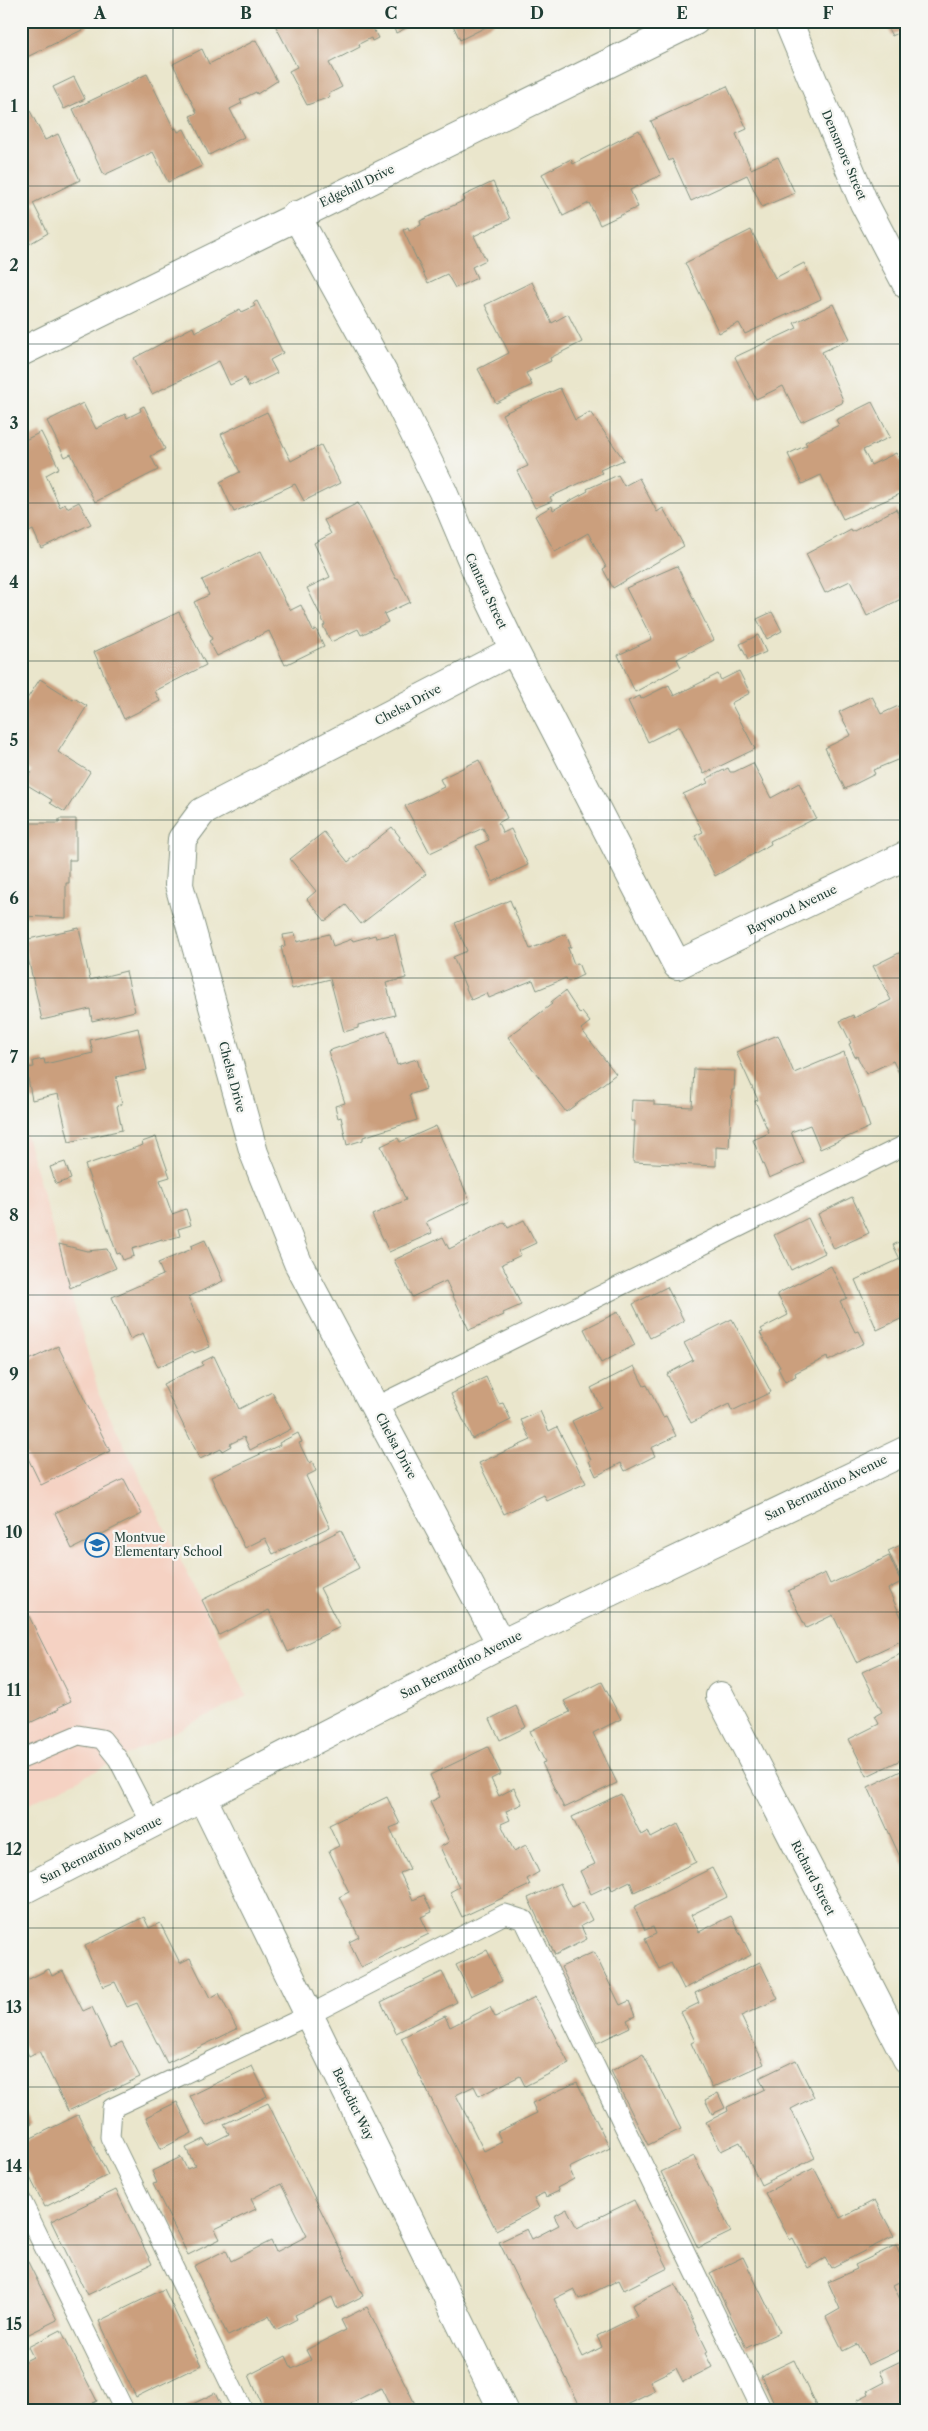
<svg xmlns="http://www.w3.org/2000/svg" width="928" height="2431" font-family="'Libre Caslon Text',serif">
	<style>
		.built { fill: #f5d2c3 }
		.building { fill: #cb9f7d }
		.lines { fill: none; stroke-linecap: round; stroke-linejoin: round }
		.lane-casing { stroke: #849280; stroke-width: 21 }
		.street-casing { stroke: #849280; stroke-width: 30 }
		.secondary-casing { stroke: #849280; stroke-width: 30 }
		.lane { stroke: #fff; stroke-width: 19 }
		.street { stroke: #fff; stroke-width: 28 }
		.secondary { stroke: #fff; stroke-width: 28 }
		.grid { fill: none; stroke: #1f3d34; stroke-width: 1; stroke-opacity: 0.55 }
		.labels { text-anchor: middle; stroke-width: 4.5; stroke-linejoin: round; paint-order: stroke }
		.street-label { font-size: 12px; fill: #1f3d34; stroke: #f6f6f2 }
		.poi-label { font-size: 12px; fill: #1f3d34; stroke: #f6f6f2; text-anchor: start }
		.neatline { fill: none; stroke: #1f3d34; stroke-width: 2 }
		.grid-label { font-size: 16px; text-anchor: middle; font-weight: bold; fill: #1f3d34 }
	</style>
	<rect width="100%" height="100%" fill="#f6f6f2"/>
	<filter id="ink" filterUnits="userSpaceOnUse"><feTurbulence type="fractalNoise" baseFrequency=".02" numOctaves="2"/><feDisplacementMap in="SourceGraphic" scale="10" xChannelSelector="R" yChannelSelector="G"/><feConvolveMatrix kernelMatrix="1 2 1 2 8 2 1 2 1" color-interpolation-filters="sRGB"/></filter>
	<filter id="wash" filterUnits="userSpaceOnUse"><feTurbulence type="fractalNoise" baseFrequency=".0096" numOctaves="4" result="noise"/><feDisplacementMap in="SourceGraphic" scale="20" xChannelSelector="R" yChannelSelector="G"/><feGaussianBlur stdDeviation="1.12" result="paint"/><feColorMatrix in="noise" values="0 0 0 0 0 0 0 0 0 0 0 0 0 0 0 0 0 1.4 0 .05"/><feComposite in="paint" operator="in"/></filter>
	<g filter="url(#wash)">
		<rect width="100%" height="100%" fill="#eae6cc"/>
		<!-- built -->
		<path class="built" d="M21 1117 99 1394 247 1696 21 1808Z"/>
		<g id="blocks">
			<!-- building -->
			<path class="building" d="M21 21H85L88 27 21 60Z
				M273 21H369L378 38 372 41 371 38 359 44 360 47 329 63 342 87 328 94 330 97 307 105 289 71 297 67Z
				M390 21H420L396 33Z
				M451 21H493L494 23 460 40Z
				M884 21H907V29L892 36Z
				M256 40 277 81 257 94 256 92 240 100 242 103 230 109 244 137 209 155 190 116 197 113 173 64 202 49 209 64Z
				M147 74 174 129 176 128 178 132 184 129 202 166 168 182 153 152 104 175 73 109Z
				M74 77 85 99 64 109 53 87Z
				M727 86 747 129 736 134 751 169 778 157 795 193 762 207 747 175 691 201 672 159 669 161 651 121Z
				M27 105 45 140 58 134 80 180 33 203 48 233 24 247 21 246V150L25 149 21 141V108Z
				M639 130 661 175 630 190 638 207 600 225 589 203 563 216 542 174 571 159 573 164Z
				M493 182 510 219 474 236 486 260 472 267 477 278 455 288 447 274 428 283 403 230 408 227 409 231 421 225 420 221 465 200 463 196Z
				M751 230 775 278 804 263 821 299 745 334 739 323 719 333 685 263Z
				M532 282 552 323 568 314 582 342 550 358 551 361 526 373 532 385 496 403 478 369 509 353 485 305Z
				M257 301 283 353 270 360 277 373 249 387 245 378 230 385 219 361 152 394 134 358 193 327 195 332 240 309 242 312 255 306 253 303Z
				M833 304 850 339 822 352 843 400 842 403 801 422 783 386 756 399 735 357 797 328 794 323Z
				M560 388 575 420 590 412 624 460 600 470 602 473 550 497 552 501 535 508 517 471 528 466 502 414Z
				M872 402 890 437 863 450 871 465 896 453 907 474V491L843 519 821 475 802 484 788 454 807 445 805 442 839 425 836 420Z
				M83 403 96 429 125 414 127 418 141 411 140 408 144 406 165 449 151 456 158 470 95 502 71 454 65 457 47 421Z
				M267 412 291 461 321 445 340 483 304 501 295 484 234 512 220 482 240 472 221 434Z
				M41 432 59 468 46 475 60 507 65 504 67 508 79 502 91 524 41 548 33 530 21 536V442Z
				M618 475 624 486 639 478 657 512 663 508 684 546 613 588 603 569 606 567 588 533 555 552 535 516 552 506 553 510 588 491 587 489Z
				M358 503 396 579 398 578 410 602 384 614 388 622 361 635 358 629 331 642 323 626 325 625 307 588 330 577 314 543 331 534 324 520Z
				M896 509 907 531V596L867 616 850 581 825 593 806 554 851 530 852 532Z
				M261 551 286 603 291 610 301 605 313 631 316 629 324 646 285 665 269 631 217 656 209 641 212 639 194 602 209 595 202 580Z
				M677 566 714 640 677 659 681 667 635 692 618 655 652 639 626 588Z
				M179 612 206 665 155 691 160 701 124 719 94 652Z
				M772 612 782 631 767 639 757 619Z
				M758 635 766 652 748 660 740 644Z
				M739 671 750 693 731 703 755 749 704 774 680 726 648 742 628 701 640 696 641 699 669 685 674 696 718 674 721 680Z
				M40 679 73 700 74 698 87 706 58 752 90 772 65 812 50 803 52 800 24 783 31 772 21 765V708Z
				M872 696 881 714 907 702V756L873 770 875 774 845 789 825 748 851 735 839 712Z
				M479 760 507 818 498 823 503 833 511 829 528 865 493 882 476 846 489 840 483 828 430 853 405 806 444 787 440 779Z
				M753 763 771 798 799 783 816 818 770 841 771 844 715 876 695 836 703 832 683 794 708 783 706 779 728 768 730 772H734Z
				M59 819H76V860H69V883H66V918L21 916V823H59Z
				M392 827 400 837 399 839 426 874 361 924 346 905 325 921 307 899 316 891 290 859 324 832 348 862Z
				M510 900 530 949 566 934 571 947 568 948 574 964 578 963 583 975 568 982 566 978 537 990 533 980 489 998 487 993 471 1000 453 957 467 951 455 923Z
				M79 928 90 980 126 971 135 1011 92 1021 90 1009 42 1020 24 940Z
				M295 933 297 942 329 934 333 946 352 939 353 941 375 935 376 938 395 934 406 978 386 983 395 1015 358 1025V1028L344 1032 330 979 292 989 281 947 285 946 283 935Z
				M907 949V1089L893 1061 866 1074 857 1056 855 1057 849 1044 851 1043 840 1021 853 1015 854 1018 891 1000 873 966Z
				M565 991 580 1014 582 1012 590 1022 581 1029 616 1074 566 1112 508 1037 552 1004 551 1002Z
				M138 1028 147 1070 116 1077 122 1104 117 1106 122 1130 69 1142 58 1094 32 1100 26 1068 34 1067 33 1061 44 1059 45 1064 93 1053 90 1040Z
				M387 1031 397 1065 417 1059 426 1089 409 1095 417 1120 363 1137V1140L347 1145 341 1117 338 1118 335 1106 345 1103 328 1051Z
				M778 1035 794 1073 844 1052 870 1127 820 1149 810 1125 791 1132 804 1163 769 1178 753 1140 769 1133 755 1101 758 1100 736 1052Z
				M694 1069 735 1071 734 1090H732L729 1148 716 1147V1166L633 1162 635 1121H631L632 1100 654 1101V1105L692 1107Z
				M436 1126 470 1201 426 1222 432 1233 389 1252 372 1215 406 1200 381 1146 398 1138 400 1142Z
				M156 1137 170 1177 160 1180 172 1214 186 1209 191 1225 178 1229 180 1236 163 1241 162 1239 132 1249 134 1256 123 1260 120 1253 117 1254 85 1165 143 1145 142 1142Z
				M65 1162 71 1179 56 1184 50 1167Z
				M852 1197 869 1233 834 1249 818 1214Z
				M808 1218 825 1253 791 1270 774 1235Z
				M524 1220 536 1243 519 1251 521 1255 502 1264 521 1305 503 1313 504 1315 469 1330 446 1281 412 1297 394 1260 443 1237 449 1249 505 1222 508 1228Z
				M907 1238V1316L877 1330 855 1280 900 1259 893 1245Z
				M205 1240 223 1281 188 1297 210 1347 194 1353 193 1351 158 1367 143 1333 130 1339 112 1297 163 1275 158 1263 192 1249 191 1246Z
				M59 1244 87 1251 107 1249 116 1268 70 1288Z
				M831 1266 847 1298 840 1301 855 1332 858 1331 864 1343 828 1361 827 1357 795 1373 796 1376 785 1382 778 1368 780 1367 760 1333 763 1332 761 1329 788 1315 777 1294Z
				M667 1287 684 1321 650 1338 633 1304Z
				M618 1312 635 1345 601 1363 584 1329Z
				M732 1319 771 1392 732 1411 729 1404 691 1423 667 1374 693 1360 684 1343Z
				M58 1346 110 1451 41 1485 21 1444V1364Z
				M214 1356 239 1409 272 1392 291 1429 250 1450 244 1437 230 1444 231 1446 222 1451 221 1449 200 1459 163 1384 203 1365 202 1362Z
				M634 1366 644 1386 647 1385 663 1417 666 1416 676 1436 651 1448 655 1456 625 1471 621 1463 596 1476 589 1461 591 1460 572 1421 601 1407 591 1388Z
				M486 1377 499 1404 503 1403 511 1420 472 1439 451 1394Z
				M540 1411 549 1431 557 1427 586 1483 547 1501 544 1495 504 1514 479 1463 531 1440 521 1420Z
				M298 1433 302 1442 299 1443 309 1463 312 1461 316 1471 306 1476 330 1527 273 1554 265 1538 245 1548 211 1477 280 1445 279 1443Z
				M124 1479 142 1514 72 1549 55 1513Z
				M341 1530 359 1568 320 1588 340 1627 288 1652 269 1610 219 1635 202 1600Z
				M907 1542V1577L901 1579 888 1551Z
				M889 1556 901 1582 888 1589 907 1629V1638L856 1662 833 1615 806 1628 788 1591 825 1573 830 1584Z
				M21 1600 71 1701 58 1707 59 1709 21 1727Z
				M907 1651V1757L867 1776 849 1739 879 1724 875 1716 882 1712 862 1672Z
				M602 1682 621 1719 593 1733 617 1783 564 1808 542 1763 545 1762 530 1731 570 1712 564 1701Z
				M516 1706 526 1727 500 1740 490 1719Z
				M488 1747 501 1774 491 1779 499 1796 514 1788 522 1804 506 1811 510 1820 501 1824 514 1851 526 1845 539 1872 527 1879 530 1885 462 1917 450 1892 459 1887 440 1847 449 1842 430 1802 440 1797 430 1775Z
				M907 1768V1872L868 1787Z
				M621 1794 641 1835 648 1831 651 1838 678 1824 696 1862 634 1892 630 1881 612 1890 610 1885 591 1894 580 1871 595 1864 572 1817Z
				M387 1797 400 1824 390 1828 410 1869 400 1873 413 1900 424 1895 432 1912 421 1917 429 1934 361 1967 349 1942 359 1937 339 1897 349 1892 329 1851 339 1846 329 1825Z
				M712 1868 727 1897 691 1915 699 1932 731 1916 751 1955 684 1989 671 1963 659 1969 645 1939 656 1934 653 1927 645 1930 634 1907Z
				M560 1883 572 1908 583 1902 592 1920 581 1926 587 1939 555 1955 528 1898Z
				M144 1917 149 1928 160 1923 180 1963 190 1958 210 1998 219 1993 237 2029 167 2063 137 2003 127 2007 115 1982 103 1987 85 1946Z
				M487 1950 502 1981 471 1996 456 1965Z
				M594 1952 620 2005 629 2001 635 2016 627 2020 630 2027 597 2043 561 1967Z
				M760 1962 778 1999 741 2016 764 2064 712 2088 691 2043 695 2041 681 2012 699 2003 695 1993Z
				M49 1969 52 1976 63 1971 83 2011 92 2007 111 2047 122 2042 140 2077 68 2111 39 2051 29 2056 21 2040V1983Z
				M442 1972 457 2002 396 2033 381 2002Z
				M535 1997 569 2064 525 2086 520 2076 479 2096 474 2086 456 2095 484 2151 502 2142 497 2132 537 2113 532 2103 577 2082 610 2148 569 2168 574 2179 557 2188 559 2191 546 2197 544 2193 534 2198 539 2208 496 2230 401 2038 445 2016 450 2027 490 2007 495 2017Z
				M643 2054 681 2129 648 2145 611 2071Z
				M796 2060 814 2097 791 2109 815 2158 761 2185 740 2142 721 2151 706 2122 728 2111 727 2107 765 2089 759 2078Z
				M252 2066 267 2096 206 2126 190 2096Z
				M718 2093 725 2108 712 2114 705 2100Z
				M177 2102 192 2133 161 2149 146 2117Z
				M268 2103 363 2296 337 2309 332 2297 295 2315 297 2319 276 2330 269 2316 228 2336 194 2266 226 2250 231 2261 271 2241 276 2252 307 2236 281 2184 251 2199 256 2209 215 2229 220 2239 188 2255 153 2184 157 2183 152 2171 181 2157 187 2169 195 2166 186 2148 204 2139 207 2145 229 2134 224 2124Z
				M23 2108 32 2124 21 2130V2109Z
				M78 2115 108 2175 45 2207 21 2160V2143Z
				M694 2156 731 2232 698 2248 661 2172Z
				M814 2168 840 2218 875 2200 894 2236 831 2268 825 2258 808 2268 793 2238 790 2240 765 2193Z
				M116 2190 152 2264 87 2295 51 2221Z
				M634 2200 668 2268 624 2290 619 2280 579 2299 574 2289 554 2299 583 2357 602 2347 597 2336 637 2316 632 2305 675 2284 708 2352 705 2353 712 2367 683 2382 676 2368 650 2381 655 2391 617 2410H582L499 2242 527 2229 532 2239 559 2225 554 2216 567 2209 577 2228Z
				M896 2245 907 2268V2278L893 2285 903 2305 907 2303V2349L901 2352 900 2350 868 2365 857 2344 843 2351 826 2317 840 2309 828 2282 857 2269 855 2265Z
				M21 2248 57 2320 23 2337 21 2333Z
				M743 2257 780 2332 746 2348 710 2273Z
				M164 2289 201 2365 136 2397 99 2321Z
				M367 2307 418 2410H392L381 2388 351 2403 354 2410H264L249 2375 286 2356 292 2369 311 2360 306 2350 346 2330 341 2320Z
				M61 2330 97 2401 93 2403 97 2410H21V2363L33 2357 28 2347Z
				M907 2358V2410H862L857 2400 869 2394 868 2391 885 2382 880 2371Z
				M794 2360 818 2410H777L761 2376Z
				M215 2393 223 2410H181Z"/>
		</g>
	</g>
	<g filter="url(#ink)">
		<use href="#blocks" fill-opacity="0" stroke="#849280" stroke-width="1"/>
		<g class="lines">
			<!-- lane casing -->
			<g class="lane-casing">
				<path id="lane" d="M375 1407 907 1144
					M21 1759 78 1735 102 1739 118 1759 152 1825
					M21 2200 124 2410
					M243 2410 110 2137 112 2108 309 2015 505 1914 524 1920 762 2410"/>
			</g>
			<!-- street casing -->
			<g class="street-casing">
				<path id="street" d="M788 21 864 203 907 285
					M296 215 396 396 443 492 478 575 514 650 677 965 907 855
					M21 352 695 21
					M501 1644 298 1263 254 1153 179 885 182 839 202 812 514 650
					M720 1696 907 2059
					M203 1799 503 2410"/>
			</g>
			<!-- secondary casing -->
			<g class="secondary-casing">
				<path id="secondary" d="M21 1891 501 1644 907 1450"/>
			</g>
			<!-- lane -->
			<use href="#lane" class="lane"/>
			<!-- street -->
			<use href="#street" class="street"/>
			<!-- secondary -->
			<use href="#secondary" class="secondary"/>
		</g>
	</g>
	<!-- grid -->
	<path class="grid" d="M173 21V2410M318 21V2410M464 21V2410M610 21V2410M755 21V2410M21 186H907M21 344H907M21 503H907M21 661H907M21 820H907M21 978H907M21 1136H907M21 1295H907M21 1453H907M21 1612H907M21 1770H907M21 1928H907M21 2087H907M21 2245H907"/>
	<!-- icons -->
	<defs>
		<g id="school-ring" transform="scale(1.25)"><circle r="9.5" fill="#f6f6f2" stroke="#1f6fb2" stroke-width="1.5"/><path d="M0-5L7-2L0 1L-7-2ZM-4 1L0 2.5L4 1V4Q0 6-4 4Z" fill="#1f6fb2"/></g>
	</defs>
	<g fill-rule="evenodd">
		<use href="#school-ring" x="97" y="1545"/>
	</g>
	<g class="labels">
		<!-- street labels -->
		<g class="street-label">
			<text transform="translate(844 155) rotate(67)" y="4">Densmore Street</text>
			<text transform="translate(357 186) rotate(-26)" y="4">Edgehill Drive</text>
			<text transform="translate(486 591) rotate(65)" y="4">Cantara Street</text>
			<text transform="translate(408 705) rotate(-28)" y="4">Chelsa Drive</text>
			<text transform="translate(792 910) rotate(-26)" y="4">Baywood Avenue</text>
			<text transform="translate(232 1077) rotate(75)" y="4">Chelsa Drive</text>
			<text transform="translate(396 1446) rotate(62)" y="4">Chelsa Drive</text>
			<text transform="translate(826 1488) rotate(-26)" y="4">San Bernardino Avenue</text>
			<text transform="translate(461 1665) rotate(-27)" y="4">San Bernardino Avenue</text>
			<text transform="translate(101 1850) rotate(-27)" y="4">San Bernardino Avenue</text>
			<text transform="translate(813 1878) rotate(63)" y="4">Richard Street</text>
			<text transform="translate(353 2104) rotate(64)" y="4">Benedict Way</text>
		</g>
		<!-- poi labels -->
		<g class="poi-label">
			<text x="114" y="1542">Montvue<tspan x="114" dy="14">Elementary School</tspan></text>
		</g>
	</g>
	<!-- margin -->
	<rect width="928" height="2431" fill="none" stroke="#f6f6f2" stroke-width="55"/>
	<rect x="28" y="28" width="872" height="2376" class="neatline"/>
	<g class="grid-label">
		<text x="100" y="19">A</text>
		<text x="246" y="19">B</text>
		<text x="391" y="19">C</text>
		<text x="537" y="19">D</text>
		<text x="682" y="19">E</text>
		<text x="828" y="19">F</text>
		<text x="14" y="112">1</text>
		<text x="14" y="271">2</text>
		<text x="14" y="429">3</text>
		<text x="14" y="588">4</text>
		<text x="14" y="746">5</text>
		<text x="14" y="904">6</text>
		<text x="14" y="1063">7</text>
		<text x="14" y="1221">8</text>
		<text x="14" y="1380">9</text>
		<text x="14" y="1538">10</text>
		<text x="14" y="1696">11</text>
		<text x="14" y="1855">12</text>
		<text x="14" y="2013">13</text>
		<text x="14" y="2172">14</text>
		<text x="14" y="2330">15</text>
	</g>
</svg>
